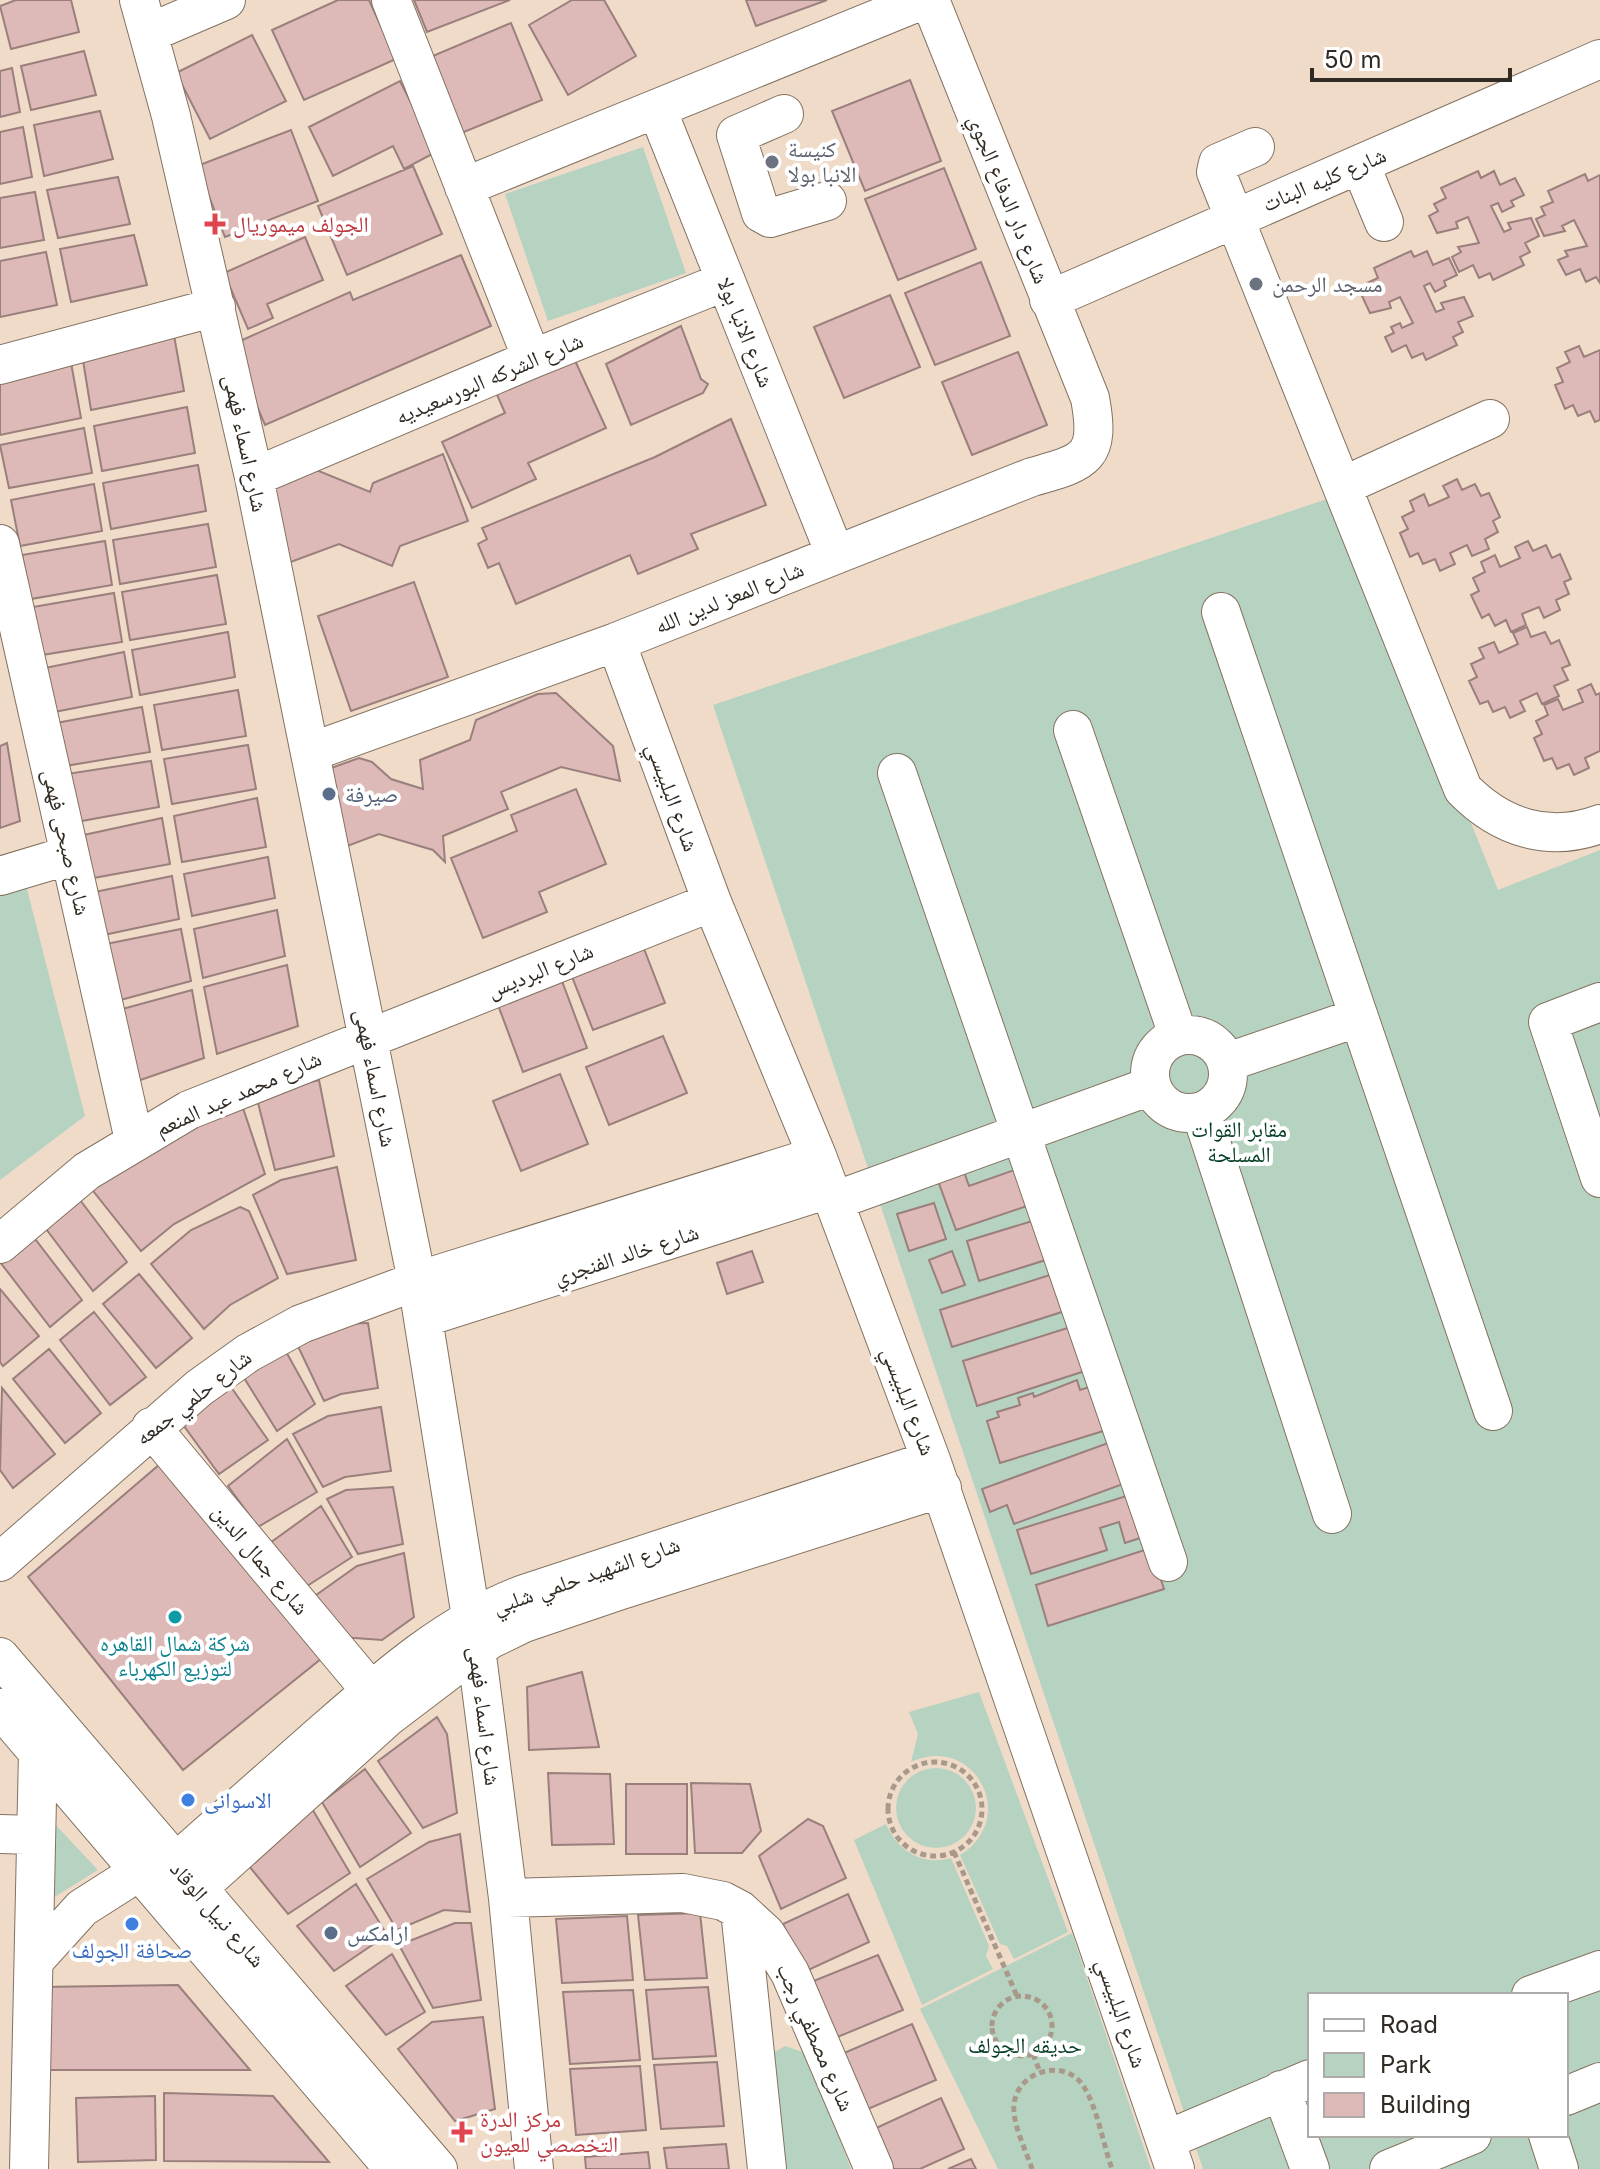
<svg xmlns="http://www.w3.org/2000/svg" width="1600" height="2169" font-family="Inter,'Noto Naskh Arabic',sans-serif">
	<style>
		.green { fill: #b6d3c1; fill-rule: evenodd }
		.building { fill: #ddbab7; stroke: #9a7f7c; stroke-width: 2 }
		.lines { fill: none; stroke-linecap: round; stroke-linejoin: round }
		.minor-casing { stroke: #837260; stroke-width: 40 }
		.path { stroke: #a9998b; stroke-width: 5; stroke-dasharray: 6 4; stroke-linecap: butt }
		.minor { stroke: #fff; stroke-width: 38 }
		.worship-dot { fill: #6b7280; stroke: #fff; stroke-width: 3 }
		.health-dot { fill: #e0444e; stroke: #fff; stroke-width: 3 }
		.service-dot { fill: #5c6f8a; stroke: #fff; stroke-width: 3 }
		.culture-dot { fill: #0f9aa8; stroke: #fff; stroke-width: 3 }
		.shop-dot { fill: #3f7fe0; stroke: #fff; stroke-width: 3 }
		.labels { text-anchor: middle; stroke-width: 8; stroke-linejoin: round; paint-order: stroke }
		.worship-label { font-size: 22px; fill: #5b616d; stroke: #fff; text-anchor: start }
		.street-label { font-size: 22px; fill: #322b23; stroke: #fff }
		.health-label { font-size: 22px; fill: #be3a42; stroke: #fff; text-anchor: start }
		.service-label { font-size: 22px; fill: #4e5e75; stroke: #fff; text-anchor: start }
		.park-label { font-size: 22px; fill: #053e25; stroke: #fff }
		.culture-label { font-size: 22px; fill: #0d838f; stroke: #fff }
		.shop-label { font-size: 22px; fill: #366cbe; stroke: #fff; text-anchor: start }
	</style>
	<rect width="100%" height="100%" fill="#efdbc8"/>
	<!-- green -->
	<path class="green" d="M643 147 686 273 548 321 505 194Z
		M1339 495 1498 890 1600 850V2169H1203L713 705ZM1310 1995H1566V2135H1310Z
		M18 854 85 1116 0 1180V863Z
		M979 1692 1068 1932 1014 1959 1007 1946 1000 1944 960 1855C1020 1818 974 1733 911 1762L918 1734 909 1712Z
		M896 1808a40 40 0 1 1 80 0a40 40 0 1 1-80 0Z
		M52 1821 98 1870 48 1901Z
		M886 1824C898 1851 922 1866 951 1858L989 1946 986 1956 993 1969 922 2005 854 1840Z
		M1072 1933 1151 2169H998L920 2009Z
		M785 2046 806 2053 851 2169H772L773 2053Z"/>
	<!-- building -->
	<path class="building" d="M16 0H71L79 32 11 49 0 6Z
		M338 0H369L396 59 304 100 272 30Z
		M414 0H510L427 32Z
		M572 0H604L636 56 568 95 529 25Z
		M746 0H827L756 26Z
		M511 23 542 100 459 134 428 58Z
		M252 35 286 101 210 139 176 73Z
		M84 51 96 95 31 110 21 66Z
		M12 68 20 112 0 117V71Z
		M910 80 941 161 865 191 832 111Z
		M400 81 436 152 404 169 393 146 333 176 309 127Z
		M100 111 113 159 44 176 34 125Z
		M23 127 32 177 0 184V132Z
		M291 130 318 201 225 237 197 166Z
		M413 166 442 234 347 275 318 206Z
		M944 168 976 249 898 280 865 199Z
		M1478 171 1481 178 1494 171 1500 185 1515 178 1524 195 1511 201 1514 206 1502 212 1498 203 1491 206 1504 232 1511 229 1508 223 1531 218 1539 236 1525 243 1530 252 1520 257 1524 265 1493 280 1490 273 1479 278 1473 265 1459 272 1452 257 1461 252 1458 247 1479 243 1468 217 1456 222 1458 228 1437 233 1429 216 1438 211 1434 204 1446 198 1441 188Z
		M1585 174 1588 181 1600 175V283L1596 277 1586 282 1580 269 1566 275 1558 260 1568 256 1565 251 1587 246 1574 220 1562 226 1565 231 1544 236 1536 219 1545 215 1541 207 1553 202 1548 191Z
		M118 177 130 224 58 238 47 190Z
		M35 192 44 240 0 248V198Z
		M134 235 147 285 71 302 60 249Z
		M305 237 323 280 267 304 273 318 248 329 224 273Z
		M1411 251 1414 257 1427 251 1433 265 1449 258 1457 275 1444 281 1446 286 1435 292 1430 283 1424 286 1436 312 1444 309 1441 303 1464 297 1473 316 1458 322 1463 332 1453 337 1457 345 1426 360 1423 353 1412 358 1406 345 1392 352 1385 337 1394 333 1391 327 1400 323 1402 328 1413 323 1400 297 1389 302 1391 308 1370 313 1362 296 1371 292 1367 283 1378 278 1374 268Z
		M46 252 57 305 0 317V261Z
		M461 255 491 326 265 425 231 345 350 292 353 300Z
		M981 262 1010 336 935 365 905 293Z
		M890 295 920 367 844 398 814 327Z
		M681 326 701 379 708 384 703 393 631 425 606 364Z
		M173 330 184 391 91 410 81 348Z
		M1579 346 1584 357 1600 350V420L1595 422 1590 411 1578 416 1573 405 1565 409 1555 385 1563 382 1557 368 1570 362 1565 352Z
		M1018 352 1047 425 972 455 942 382Z
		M572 354 606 428 528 463 536 479 472 508 442 442 505 413 495 390Z
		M70 357 81 418 0 435V370Z
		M187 407 195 453 102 471 94 426Z
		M731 419 766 505 691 534 698 549 638 574 630 555 516 604 499 563 488 568 478 544 487 539 482 528 655 457Z
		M84 428 92 473 9 488 0 445Z
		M443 454 468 521 400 546 392 566 339 544 288 563 261 490 314 469 370 492 373 483Z
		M198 465 206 511 111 529 103 483Z
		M1457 479 1462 490 1475 484 1481 496 1489 493 1500 517 1493 521 1498 532 1485 539 1489 549 1472 556 1467 545 1450 553 1455 564 1440 571 1435 559 1423 564 1418 553 1410 557 1400 533 1408 529 1402 517 1414 511 1410 501 1424 494 1429 506 1449 497 1443 486Z
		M94 484 102 531 20 546 11 500Z
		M208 524 216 567 120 584 113 540Z
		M105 541 112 585 31 599 22 555Z
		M1528 541 1533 551 1546 545 1552 558 1560 554 1571 579 1564 582 1569 594 1556 600 1560 610 1544 618 1539 607 1522 614 1526 625 1511 632 1506 620 1495 626 1489 614 1482 618 1471 595 1479 591 1473 578 1485 572 1481 562 1495 555 1500 567 1520 558 1515 547Z
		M217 575 226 624 130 640 122 592Z
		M414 582 448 677 351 711 318 616Z
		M114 593 122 642 42 655 33 607Z
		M1527 627 1531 637 1545 632 1551 644 1559 640 1570 665 1562 668 1568 680 1554 686 1559 696 1542 704 1537 693 1520 701 1525 711 1510 718 1505 707 1493 712 1488 701 1480 704 1469 681 1477 677 1471 664 1484 658 1479 648 1494 642 1499 653 1518 644 1513 633Z
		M228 632 235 677 140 695 132 650Z
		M124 652 132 697 54 712 45 668Z
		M1591 684 1596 695 1600 693V751L1585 758 1589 768 1574 775 1569 764 1557 769 1552 758 1544 761 1534 738 1542 734 1536 721 1548 715 1544 705 1558 699 1563 710 1583 702 1578 690Z
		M238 690 246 736 162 750 154 705Z
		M556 693 613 746 620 781 561 767 501 792 508 809 443 836 445 862 433 850 379 834 342 848 323 771 359 758 372 762 391 779 423 789 420 760 470 740 476 720 538 694Z
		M142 707 150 752 65 766 56 723Z
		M7 743 20 821 0 828V746Z
		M248 745 256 789 172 804 164 759Z
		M151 761 159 807 76 822 67 774Z
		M576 789 606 864 539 892 547 912 483 938 451 858 517 831 511 815Z
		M257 798 266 847 182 862 174 816Z
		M162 818 170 864 88 879 79 836Z
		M268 857 275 898 192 916 184 874Z
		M172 876 179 919 99 936 90 893Z
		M277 910 285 956 203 978 194 929Z
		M181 929 191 981 113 1002 101 945Z
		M639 936 665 1003 593 1030 567 964Z
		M287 965 298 1026 217 1054 204 987Z
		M562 981 587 1048 523 1072 498 1005Z
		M192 990 204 1058 129 1084 115 1011Z
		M663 1036 687 1093 609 1125 586 1067Z
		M560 1074 588 1144 521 1171 493 1101Z
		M319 1080 334 1156 275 1170 256 1095Z
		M242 1105 265 1174 174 1224 141 1251 86 1182 164 1130Z
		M337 1167 356 1260 287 1274 253 1195 281 1180Z
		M1020 1168 1033 1204 956 1230 937 1178 963 1169 969 1186Z
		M74 1192 127 1262 93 1291 40 1221Z
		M934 1203 946 1239 909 1251 897 1214Z
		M240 1207 249 1211 278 1278 230 1305 204 1329 151 1264 191 1230Z
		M1039 1219 1052 1258 979 1281 967 1241Z
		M29 1231 82 1300 50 1327 0 1262Z
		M752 1251 763 1282 727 1294 717 1263Z
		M952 1251 965 1285 942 1293 929 1260Z
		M139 1274 192 1338 156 1368 103 1304Z
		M1053 1274 1065 1311 952 1347 940 1310Z
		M0 1289 39 1336 3 1366 0 1362Z
		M94 1312 146 1377 110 1405 60 1340Z
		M368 1323 378 1388 341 1394 324 1401 295 1340 340 1324Z
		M1077 1325 1091 1369 977 1406 963 1361Z
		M284 1348 315 1404 277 1431 241 1373Z
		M49 1349 101 1413 65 1443 13 1379Z
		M1077 1380 1080 1390 1099 1384 1113 1428 1000 1463 987 1421 999 1417 997 1412 1020 1405 1018 1398 1033 1393 1034 1397Z
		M231 1387 268 1440 219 1474 181 1422Z
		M2 1388 55 1454 13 1488 0 1470Z
		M381 1407 391 1471 345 1477 323 1487 293 1434 328 1416Z
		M287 1439 317 1492 258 1527 228 1486Z
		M1119 1439 1134 1480 1014 1524 1007 1505 990 1512 982 1489Z
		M160 1464 322 1658 183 1770 28 1577Z
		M393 1487 403 1544 358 1554 327 1499 346 1490Z
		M1133 1494 1146 1536 1125 1543 1119 1522 1100 1528 1107 1550 1031 1574 1017 1530Z
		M321 1506 352 1557 304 1588 270 1543Z
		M1151 1548 1164 1589 1048 1626 1036 1585Z
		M404 1553 414 1617 382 1640 341 1637 312 1598 357 1566Z
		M582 1672 599 1747 529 1750 527 1687Z
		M437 1717 447 1734 457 1813 423 1828 378 1761Z
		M365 1769 411 1833 360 1867 322 1802Z
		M548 1773 610 1774 614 1844 552 1845Z
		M691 1783 750 1784 761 1831 742 1853H695Z
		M626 1784H687V1854H626Z
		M311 1807 350 1873 288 1914 245 1861Z
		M808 1819 823 1826 846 1878 781 1909 759 1856Z
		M460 1834 470 1912 444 1910 397 1930 367 1879 429 1842Z
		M356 1884 387 1935 334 1971 297 1926Z
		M848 1894 869 1942 804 1972 783 1924Z
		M700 1913 707 1978 645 1980 638 1915Z
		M627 1916 633 1980 562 1983 556 1919Z
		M455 1923H471L481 2000 433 2008 399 1945Z
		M392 1954 425 2012 386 2035 346 1986Z
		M878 1955 903 2010 835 2038 811 1982Z
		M178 1985 250 2070H44L40 1987Z
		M708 1987 716 2056 653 2059 646 1990Z
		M633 1990 640 2060 570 2064 563 1992Z
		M483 2017 495 2109 455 2121 398 2049 432 2022Z
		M912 2024 936 2080 868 2109 844 2053Z
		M717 2062 724 2126 661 2129 654 2065Z
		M640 2066 646 2130 576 2135 570 2069Z
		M164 2093 273 2096 329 2162 164 2161Z
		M155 2096 156 2160 78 2162 76 2098Z
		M941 2098 964 2149 920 2169H891L874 2129Z
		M726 2144 729 2169H667L664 2148Z
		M648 2152 650 2169H586L585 2157Z
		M971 2159 976 2169H948Z"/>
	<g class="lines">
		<!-- minor casing -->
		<g class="minor-casing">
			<path id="minor" d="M139 0 171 116 254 477 417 1281 476 1648 508 1898 534 2169
				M391 0 532 359
				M149 33 226 0
				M657 109 835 554
				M784 114 736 135 761 213 770 218 827 201
				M1255 147 1218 163 1216 172 1463 789C1501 828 1549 843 1600 824
				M1360 164 1384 222
				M464 187 923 0
				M1049 300 1600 59
				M0 365 216 307
				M254 477 532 359 726 281
				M1343 486 1490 419
				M0 544 134 1140
				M1221 612 1493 1411
				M616 642 712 902 817 1156 931 1460 1175 2169
				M1073 730 1178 1035
				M311 752 616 642 1032 477C1087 462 1101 457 1090 398L930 0
				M897 773 1168 1562
				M0 876 70 855
				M1600 1002 1548 1022 1600 1178
				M1150 1074a39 39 0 1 1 78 0a39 39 0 1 1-78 0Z
				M1228 1062 1359 1017
				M1201 1112 1332 1514
				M834 1201 1151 1086
				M0 1244 87 1171 189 1110 712 902
				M423 1318 829 1189
				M151 1427 371 1691
				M0 1562 199 1388 248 1353 301 1324 417 1281 817 1156
				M0 1657 438 2169
				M0 1708 394 2169
				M0 1834 34 1835
				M174 1864C223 1821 272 1778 320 1735 382 1681 446 1623 524 1594L931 1460
				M196 1890 389 1716 489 1640 524 1623 618 1591 942 1488
				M508 1898 683 1893 723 1901 740 1910 766 1934 790 1973 874 2169
				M740 1910 767 2169
				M34 1961 82 1908 140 1871
				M1531 1995 1600 1970
				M1281 2090 1310 2169
				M1566 2096 1600 2082
				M1548 2135 1559 2169
				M1166 2140 1310 2079
				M29 2169 38 1752
				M1389 2169 1472 2135"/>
		</g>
		<!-- path -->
		<path class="path" d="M888 1809a47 47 0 1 1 94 0a47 47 0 1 1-94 0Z
			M954 1852 1017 1996
			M992 2026a30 30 0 1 1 60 0a30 30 0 1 1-60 0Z
			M1033 2054 1040 2072
			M1032 2169C1026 2150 1012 2124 1014 2104 1018 2070 1066 2057 1084 2087 1098 2110 1103 2144 1112 2169"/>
		<!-- minor -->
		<use href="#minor" class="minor"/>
	</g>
	<!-- markers -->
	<g class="worship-dot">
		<circle cx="772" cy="162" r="8"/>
		<circle cx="1256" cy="284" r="8"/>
	</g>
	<g class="health-dot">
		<path d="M211 212h8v8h8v8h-8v8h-8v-8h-8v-8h8z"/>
		<path d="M458 2120h8v8h8v8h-8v8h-8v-8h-8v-8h8z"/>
	</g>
	<g class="service-dot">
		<circle cx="329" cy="794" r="8"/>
		<circle cx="331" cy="1933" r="8"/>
	</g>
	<circle class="culture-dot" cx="175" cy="1617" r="8"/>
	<g class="shop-dot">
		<circle cx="188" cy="1800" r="8"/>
		<circle cx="132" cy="1924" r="8"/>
	</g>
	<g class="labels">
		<!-- worship labels -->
		<g class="worship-label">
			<text x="788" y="157">كنيسة<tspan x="788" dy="25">الانبا بولا</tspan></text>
			<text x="1272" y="292">مسجد الرحمن</text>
		</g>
		<!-- street labels -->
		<g class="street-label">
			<text transform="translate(1324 179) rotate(-23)" y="8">شارع كليه البنات</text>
			<text transform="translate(1009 199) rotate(68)" y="8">شارع دار الدفاع الجوي</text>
			<text transform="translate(746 332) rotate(68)" y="8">شارع الانبا بولا</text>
			<text transform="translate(489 378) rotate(-23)" y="8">شارع الشركه البورسعيديه</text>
			<text transform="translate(246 443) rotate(78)" y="8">شارع اسماء فهمى</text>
			<text transform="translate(729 597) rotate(-22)" y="8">شارع المعز لدين الله</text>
			<text transform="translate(673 797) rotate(70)" y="8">شارع البلبيسي</text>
			<text transform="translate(67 842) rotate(77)" y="8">شارع صبحى فهمى</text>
			<text transform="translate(540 970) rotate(-22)" y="8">شارع البرديس</text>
			<text transform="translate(376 1078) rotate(79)" y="8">شارع اسماء فهمى</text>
			<text transform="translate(238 1093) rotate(-24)" y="8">شارع محمد عبد المنعم</text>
			<text transform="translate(626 1254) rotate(-18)" y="8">شارع خالد الفنجري</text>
			<text transform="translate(193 1397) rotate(-38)" y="8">شارع حلمي جمعه</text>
			<text transform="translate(909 1401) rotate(69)" y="8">شارع البلبيسي</text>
			<text transform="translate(261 1559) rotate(50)" y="8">شارع جمال الدين</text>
			<text transform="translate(586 1575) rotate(-19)" y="8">شارع الشهيد حلمي شلبي</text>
			<text transform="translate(485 1716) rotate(83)" y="8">شارع اسماء فهمى</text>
			<text transform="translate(218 1914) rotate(49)" y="8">شارع نبيل الوقاد</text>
			<text transform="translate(1122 2013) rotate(71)" y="8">شارع البلبيسي</text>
			<text transform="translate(816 2037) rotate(66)" y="8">شارع مصطفي رجب</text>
		</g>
		<!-- health labels -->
		<g class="health-label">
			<text x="233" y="232">الجولف ميموريال</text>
			<text x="480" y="2127">مركز الدرة<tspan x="480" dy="25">التخصصي للعيون</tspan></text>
		</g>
		<!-- service labels -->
		<g class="service-label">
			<text x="345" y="802">صيرفة</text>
			<text x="347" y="1941">ارامكس</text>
		</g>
		<!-- park labels -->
		<g class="park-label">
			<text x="1239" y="1137">مقابر القوات<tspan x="1239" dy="25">المسلحة</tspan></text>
			<text x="1025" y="2053">حديقه الجولف</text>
		</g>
		<!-- culture labels -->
		<g class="culture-label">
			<text x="175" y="1651">شركة شمال القاهره<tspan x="175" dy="25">لتوزيع الكهرباء</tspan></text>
		</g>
		<!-- shop labels -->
		<g class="shop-label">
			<text x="204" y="1808">الاسوانى</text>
			<text x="132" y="1958" text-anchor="middle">صحافة الجولف</text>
		</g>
	</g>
	<!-- legend -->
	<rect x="1308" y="1993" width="260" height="144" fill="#ffffff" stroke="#adaaa7" stroke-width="2"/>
	<rect x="1324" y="2019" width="40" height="12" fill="#ffffff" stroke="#adaaa7" stroke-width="2"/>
	<text x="1380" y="2033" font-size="24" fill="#322b23">Road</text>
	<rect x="1324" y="2053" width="40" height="24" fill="#b6d3c1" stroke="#adaaa7" stroke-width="2"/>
	<text x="1380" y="2073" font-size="24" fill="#322b23">Park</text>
	<rect x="1324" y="2093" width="40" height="24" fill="#ddbab7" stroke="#adaaa7" stroke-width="2"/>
	<text x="1380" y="2113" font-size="24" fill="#322b23">Building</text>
	<!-- scale -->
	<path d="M1312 68v12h198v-12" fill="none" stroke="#322b23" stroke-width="4"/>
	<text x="1324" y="68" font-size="24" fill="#322b23" stroke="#ffffff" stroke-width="6" paint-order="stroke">50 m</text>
</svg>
